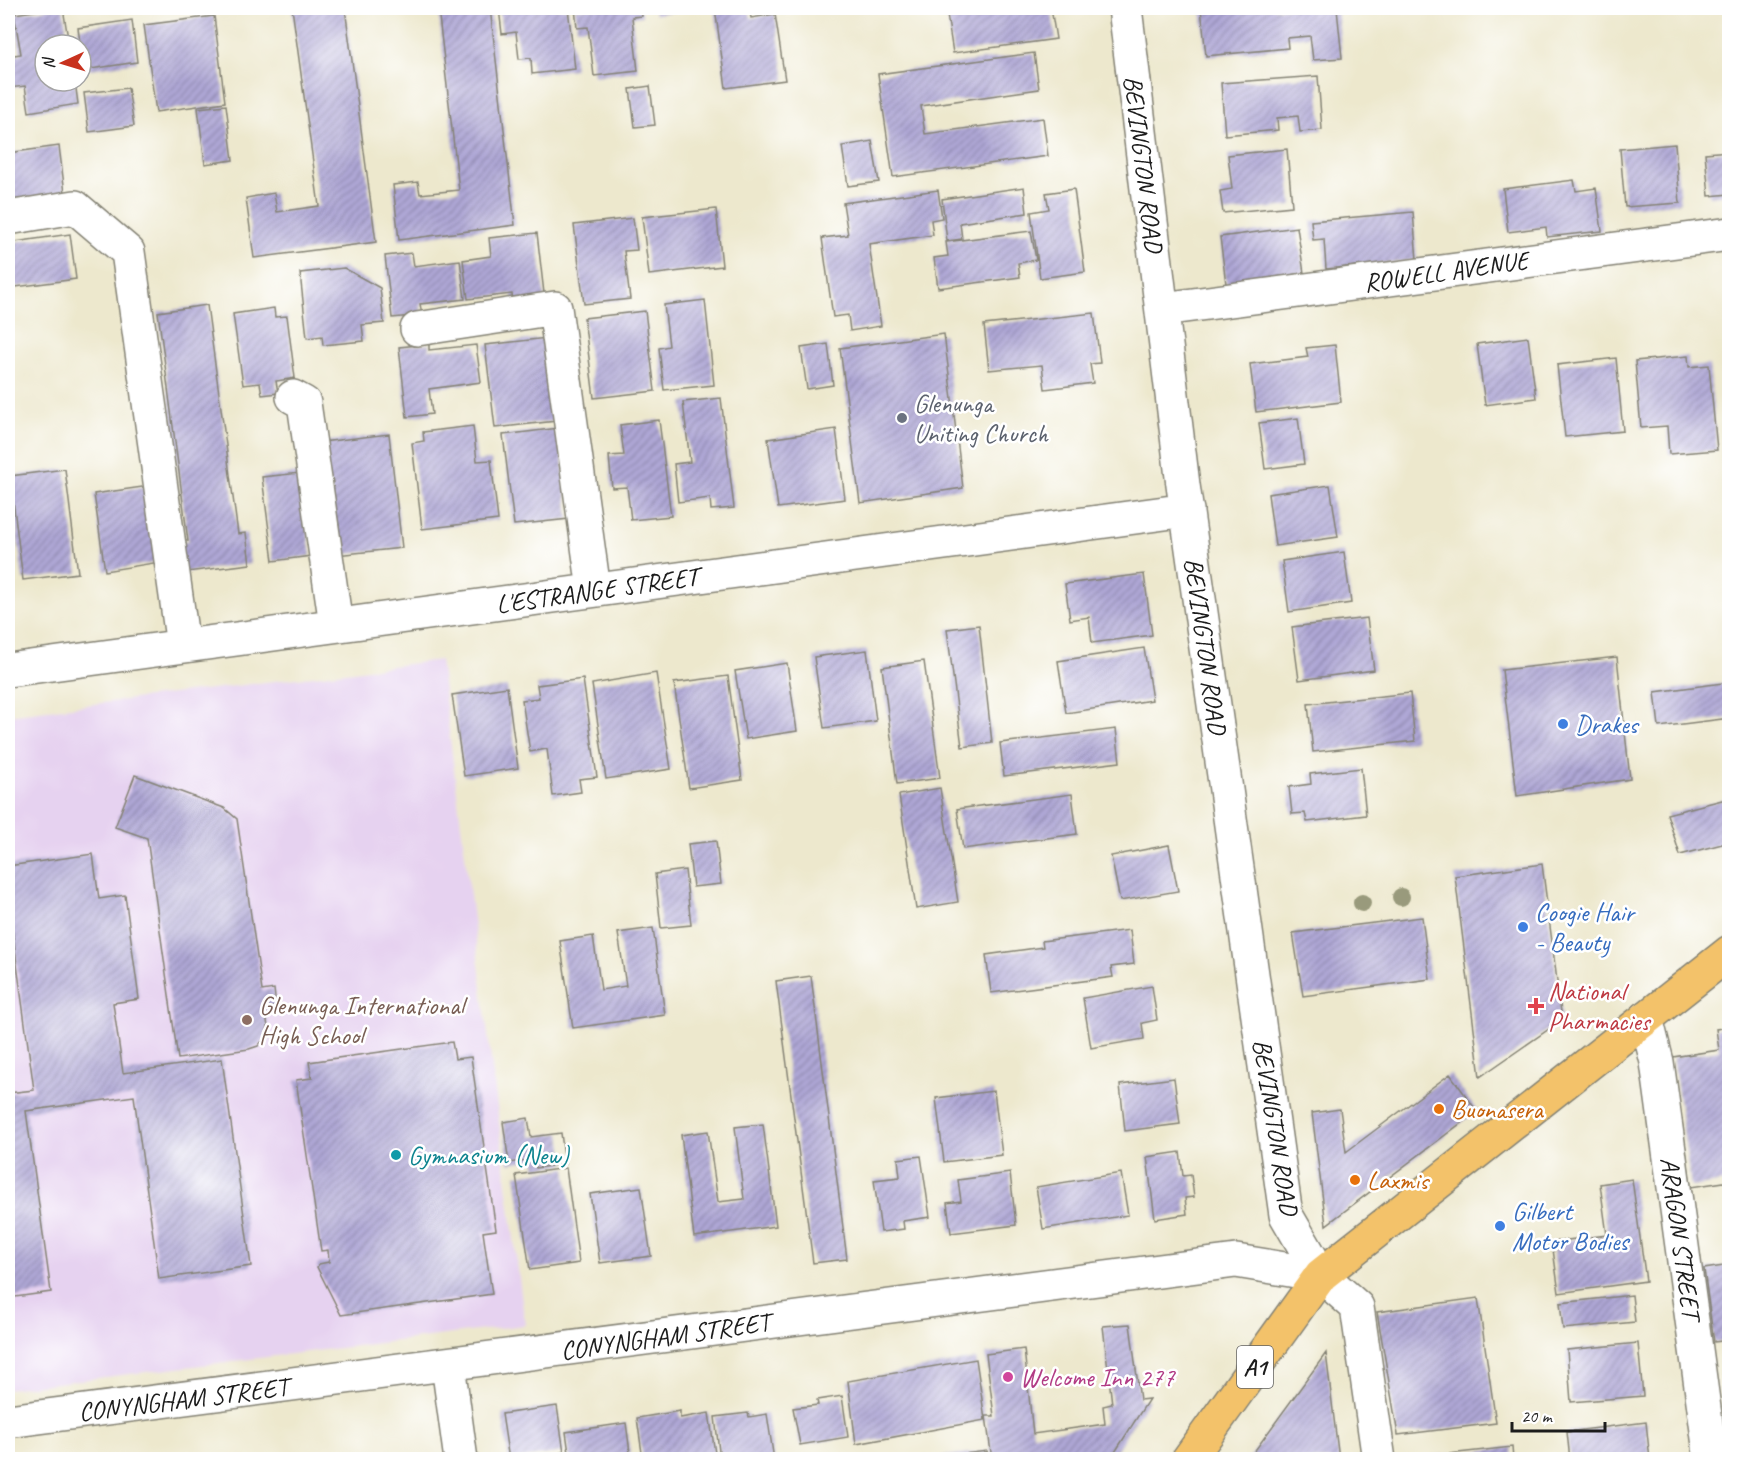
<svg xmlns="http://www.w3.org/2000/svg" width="1737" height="1467" font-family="Caveat,sans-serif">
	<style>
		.built { fill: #e6d2f0 }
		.building { fill: url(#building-hatch) }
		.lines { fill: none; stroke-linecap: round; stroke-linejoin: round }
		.minor-casing { stroke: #848274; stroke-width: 36 }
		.highway-casing { stroke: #848274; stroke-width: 36 }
		.minor { stroke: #fff; stroke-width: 33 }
		.highway { stroke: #f3c26a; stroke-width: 33 }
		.tree { fill: #999a7c }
		.worship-dot { fill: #6b7280; stroke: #fff; stroke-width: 2 }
		.shop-dot { fill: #3f7fe0; stroke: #fff; stroke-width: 2 }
		.health-dot { fill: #e0444e; stroke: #fff; stroke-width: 2 }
		.education-dot { fill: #8d6e63; stroke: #fff; stroke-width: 2 }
		.food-dot { fill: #e8710a; stroke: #fff; stroke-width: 2 }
		.culture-dot { fill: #0f9aa8; stroke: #fff; stroke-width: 2 }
		.hotel-dot { fill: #d1479c; stroke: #fff; stroke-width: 2 }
		.labels { text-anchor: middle; stroke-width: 5; stroke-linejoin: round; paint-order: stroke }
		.shield { fill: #fff; stroke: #606060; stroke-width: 1.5 }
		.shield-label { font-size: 24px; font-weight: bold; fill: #1c1c1c }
		.street-label { font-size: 26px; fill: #1c1c1c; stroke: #fff }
		.worship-label { font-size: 26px; fill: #5b616d; stroke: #fff; text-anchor: start }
		.shop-label { font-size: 26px; fill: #366cbe; stroke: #fff; text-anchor: start }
		.health-label { font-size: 26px; fill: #be3a42; stroke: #fff; text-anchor: start }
		.education-label { font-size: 26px; fill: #785e54; stroke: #fff; text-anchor: start }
		.food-label { font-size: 26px; fill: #c56008; stroke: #fff; text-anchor: start }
		.culture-label { font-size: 26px; fill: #0d838f; stroke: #fff; text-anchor: start }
		.hotel-label { font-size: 26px; fill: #b23c85; stroke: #fff; text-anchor: start }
	</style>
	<defs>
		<pattern id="building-hatch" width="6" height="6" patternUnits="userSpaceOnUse" patternTransform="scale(1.5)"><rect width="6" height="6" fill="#afa7d6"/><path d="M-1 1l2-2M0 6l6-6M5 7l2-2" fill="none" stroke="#8e87ad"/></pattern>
	</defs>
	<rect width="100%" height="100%" fill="#fff"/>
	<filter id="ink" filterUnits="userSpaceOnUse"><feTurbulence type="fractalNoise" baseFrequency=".0167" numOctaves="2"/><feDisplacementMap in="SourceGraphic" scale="12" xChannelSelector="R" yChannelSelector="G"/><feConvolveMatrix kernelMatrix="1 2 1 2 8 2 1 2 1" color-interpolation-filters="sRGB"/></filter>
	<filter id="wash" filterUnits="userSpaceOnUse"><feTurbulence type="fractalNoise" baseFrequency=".008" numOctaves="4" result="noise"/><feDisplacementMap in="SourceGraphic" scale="24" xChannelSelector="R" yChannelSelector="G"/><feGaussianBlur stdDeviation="1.35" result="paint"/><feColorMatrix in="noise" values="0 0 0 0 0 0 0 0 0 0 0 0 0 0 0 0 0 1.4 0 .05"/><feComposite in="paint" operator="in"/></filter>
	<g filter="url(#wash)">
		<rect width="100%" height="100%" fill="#ede8cd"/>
		<!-- built -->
		<path class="built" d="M440 660 525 1325 8 1389V715Z"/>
		<g id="blocks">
			<!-- building -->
			<path class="building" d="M53 8H63L69 45H45V81H75L78 104 29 112 25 86 9 88 8 56 21 54 14 14Z
				M292 8H345L376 242 254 258 246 198 274 193 277 212 319 206Z
				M438 8H490L515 225 399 240 393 185 418 182 420 194 459 190Z
				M499 8H568L575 69 532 74 531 58 519 59 516 32 502 34Z
				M575 8H641L642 16 632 17 638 71 594 76 588 27 577 28Z
				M654 8H695V9L655 14Z
				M715 8H749L751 18 775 14 785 80 726 88Z
				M946 8H1051L1056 39 953 53Z
				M1201 8H1330V10L1337 9 1342 58 1313 60 1310 36 1287 38 1288 48 1206 56Z
				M214 16 225 102 156 112 144 25Z
				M132 20 137 62 84 70 78 28Z
				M1034 53 1039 89 921 106 925 134 1043 118 1048 156 893 177 878 74Z
				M1318 76 1322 130 1300 132 1298 116 1277 118 1278 130 1225 135 1221 83Z
				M650 86 655 125 635 127 630 89Z
				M128 88 134 126 89 132 84 93Z
				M226 105 233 160 205 164 198 108Z
				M872 141 879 182 848 186 842 146Z
				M1675 144 1680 203 1625 207 1620 149Z
				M59 146 65 193 8 201V153Z
				M1287 149 1292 206 1223 213 1220 191 1232 189 1228 155Z
				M1730 151V194L1709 196 1705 153Z
				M1574 180 1576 191 1596 188 1602 231 1547 237 1546 227 1508 232 1503 189Z
				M1024 187 1027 213 960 223 962 239 947 241 942 199Z
				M1074 189 1085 272 1040 278 1031 212 1049 209 1046 193Z
				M938 190 942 218 931 220 933 235 869 244 881 326 850 331 848 315 833 317 822 238 848 235 843 203Z
				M716 209 722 266 649 275 642 217Z
				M1413 212 1417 260 1326 269 1324 239 1313 240 1311 221Z
				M633 218 637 250 624 251 630 299 584 304 574 225Z
				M1297 227 1304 273 1226 284 1220 237Z
				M1031 231 1036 260 1018 263 1020 277 938 288 934 258 948 256 946 242Z
				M537 233 545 302 513 305 512 294 468 299 463 260 491 256 489 238Z
				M70 234 76 279 8 288V243Z
				M412 253 414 266 460 260 465 299 420 304 422 315 392 318 385 256Z
				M344 268 380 288 384 323 362 325 364 341 323 345 322 336 307 338 300 273Z
				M705 300 714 385 664 390 659 348 669 346 664 305Z
				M207 305 238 534 246 533 250 564 179 573 175 542 188 541 158 312Z
				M274 308 275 317 287 316 295 378 276 381 278 393 262 395 260 383 243 385 233 314Z
				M645 311 655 391 594 398 584 318Z
				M1094 313 1100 363 1090 364 1093 383 1045 389 1042 365 989 370 984 325Z
				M944 334 963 488 860 503 840 348Z
				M1528 337 1536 398 1485 405 1477 344Z
				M547 338 556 421 495 428 485 345Z
				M429 344V350L476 345 481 382 429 389 432 414 407 417 399 347Z
				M828 344 833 385 807 389 801 348Z
				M1335 345 1341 402 1256 412 1250 364 1308 357 1306 348Z
				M1688 356 1689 367 1709 365 1717 450 1669 454 1667 426 1641 428 1635 361Z
				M1616 358 1623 431 1565 437 1557 365Z
				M721 398 734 508 711 510 710 498 678 502 674 464 690 462 683 402Z
				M1298 418 1304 464 1265 469 1259 423Z
				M659 420 671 516 631 520 627 487 612 488 609 456 624 455 620 425Z
				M473 426 477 461 491 460 498 520 422 529 412 443 424 441 423 432Z
				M559 428 569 519 514 525 503 435Z
				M836 429 845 499 778 508 768 439Z
				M389 434 402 548 336 555 322 442Z
				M65 469 78 573 23 580 10 476Z
				M300 473 311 556 273 561 262 477Z
				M1330 485 1338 537 1275 546 1268 494Z
				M149 486 160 562 105 571 94 494Z
				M1344 552 1351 603 1289 612 1282 561Z
				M1144 574 1152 635 1092 643 1089 617 1070 620 1065 584Z
				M1367 618 1374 670 1299 680 1292 627Z
				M979 625 992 743 962 747 947 629Z
				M1144 648 1152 700 1066 713 1058 661Z
				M867 650 876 721 824 728 814 657Z
				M1617 657 1630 779 1517 796 1502 670Z
				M924 661 940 778 897 784 882 667Z
				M787 663 797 731 746 739 735 671Z
				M656 673 671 769 606 779 592 684Z
				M728 676 742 780 689 788 674 683Z
				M583 679 597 777 579 779 581 792 553 796 547 749 530 752 522 700 539 698 537 685Z
				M1730 682V718L1659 727 1655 692Z
				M507 687 518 768 464 776 452 695Z
				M1410 693 1415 741 1313 752 1308 704Z
				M1116 729 1120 762 1004 776 1000 743Z
				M1361 768 1366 815 1307 822 1305 813 1292 814 1289 787 1311 784 1310 774Z
				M135 775 224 808 237 819 262 991 274 989 276 1007 265 1008 268 1027 266 1037 258 1046 249 1049 178 1059 147 838 115 827Z
				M940 788 958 902 916 909 899 795Z
				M1072 794 1077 834 963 849 957 809Z
				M1730 798V842L1680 855 1667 814Z
				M716 841 721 884 693 887 688 844Z
				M1169 845 1178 891 1120 901 1111 856Z
				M93 854 99 899 125 895 139 999 113 1003 123 1073 222 1059 251 1266 159 1279 134 1096 26 1111 51 1292 8 1298V1093L34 1090 8 898V866Z
				M1542 864 1562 1020 1480 1077 1455 876Z
				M685 870 691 925 661 928 655 874Z
				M1422 917 1430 979 1303 996 1293 933Z
				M653 928 665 1015 573 1028 560 941 593 936 601 990 626 986 618 933Z
				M1130 930 1134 964 1111 967 1113 977 991 993 986 955 1043 947 1042 941Z
				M811 976 847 1259 813 1263 776 981Z
				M1152 986 1157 1020 1142 1023 1144 1039 1091 1048 1083 998Z
				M1730 1027V1181L1691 1187 1673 1057 1719 1050 1716 1029Z
				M452 1042 455 1059 471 1057 496 1230 483 1232 492 1294 341 1315 317 1267 319 1264 329 1262 328 1250 321 1251 296 1080 312 1078 309 1062Z
				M1450 1074 1477 1111 1326 1225 1312 1113 1340 1109 1346 1152Z
				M1174 1078 1180 1124 1125 1131 1120 1085Z
				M994 1091 1002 1155 944 1162 936 1098Z
				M528 1118 531 1137 561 1133 565 1164 536 1168 534 1159 509 1163 503 1122Z
				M763 1124 776 1226 694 1237 681 1135 708 1131 718 1202 744 1199 735 1127Z
				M1180 1152 1183 1176 1191 1175 1194 1197 1185 1198 1187 1214 1155 1219 1147 1157Z
				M921 1156 930 1217 903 1221 904 1229 881 1232 874 1180 900 1177 898 1159Z
				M566 1168 579 1263 530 1270 516 1175Z
				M1010 1173 1016 1225 951 1233 947 1203 961 1201 958 1180Z
				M1121 1173 1128 1215 1043 1229 1036 1187Z
				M1632 1179 1646 1281 1559 1293 1552 1242 1607 1235 1600 1184Z
				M641 1187 651 1256 600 1263 590 1194Z
				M1730 1265V1340L1714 1342 1704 1269Z
				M1632 1295 1635 1322 1563 1329 1560 1303Z
				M1478 1298 1496 1423 1398 1435 1377 1312Z
				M1130 1324 1140 1400 1149 1399 1110 1460H992L986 1416H994L986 1354 1024 1349 1033 1434 1105 1424 1103 1406 1112 1404 1103 1326Z
				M1638 1343 1643 1396 1571 1402 1567 1350Z
				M1326 1353 1339 1460H1248Z
				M976 1359 985 1420 856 1444 848 1381Z
				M842 1396 848 1437 800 1445 793 1408 818 1405 817 1400Z
				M557 1406 564 1452 509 1460 502 1414Z
				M680 1411V1418L709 1413 716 1460H643L637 1418Z
				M748 1413 749 1417 767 1414 774 1460H720L715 1417Z
				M1646 1422 1650 1460H1570L1567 1432Z
				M626 1423 631 1460H570L566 1432Z
				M1512 1447 1513 1460H1432L1431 1456Z
				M987 1451 989 1460H932L931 1458Z"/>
		</g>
	</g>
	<g filter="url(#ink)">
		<use href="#blocks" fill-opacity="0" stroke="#848274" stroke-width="1.5"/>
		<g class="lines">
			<!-- minor casing -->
			<g class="minor-casing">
				<path id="minor" d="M1125 8 1183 485 1286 1215 1321 1275 1357 1307 1379 1460
					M8 218 75 207 128 252 183 646
					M1162 309 1730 234
					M417 329 555 308 594 590
					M293 397 304 403 336 625
					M8 670 1187 510
					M1646 1018 1657 1062 1711 1460
					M448 1365 461 1460
					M8 1421 1236 1261 1321 1275"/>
			</g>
			<!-- highway casing -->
			<g class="highway-casing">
				<path id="highway" d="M1188 1460 1321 1275 1730 952"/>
			</g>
			<!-- minor -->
			<use href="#minor" class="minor"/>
			<!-- highway -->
			<use href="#highway" class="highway"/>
		</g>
		<!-- trees -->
		<g class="tree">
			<circle cx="1401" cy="897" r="9"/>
			<circle cx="1362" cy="903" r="9"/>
		</g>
	</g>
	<!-- markers -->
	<circle class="worship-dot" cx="902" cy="418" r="6"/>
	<g class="shop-dot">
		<circle cx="1563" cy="724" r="6"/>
		<circle cx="1523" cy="927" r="6"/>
		<circle cx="1500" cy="1226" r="6"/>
	</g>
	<path class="health-dot" d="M1533 997h6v6h6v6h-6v6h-6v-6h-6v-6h6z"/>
	<circle class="education-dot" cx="247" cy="1020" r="6"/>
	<g class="food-dot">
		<circle cx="1439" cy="1109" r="6"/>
		<circle cx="1355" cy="1180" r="6"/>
	</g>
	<circle class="culture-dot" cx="396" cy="1155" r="6"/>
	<circle class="hotel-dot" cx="1008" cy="1377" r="6"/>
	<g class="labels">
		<!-- shield labels -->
		<rect class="shield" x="1237" y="1346" width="36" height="42" rx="4.5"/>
		<g class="shield-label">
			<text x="1255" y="1375">A1</text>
		</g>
		<!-- street labels -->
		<g class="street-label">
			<text transform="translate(1144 164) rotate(83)" y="9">BEVINGTON ROAD</text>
			<text transform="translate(1446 271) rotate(-8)" y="9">ROWELL AVENUE</text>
			<text transform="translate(597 590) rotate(-8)" y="9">L'ESTRANGE STREET</text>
			<text transform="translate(1206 646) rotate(82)" y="9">BEVINGTON ROAD</text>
			<text transform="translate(1276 1127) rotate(81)" y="9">BEVINGTON ROAD</text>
			<text transform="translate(1681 1238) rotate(82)" y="9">ARAGON STREET</text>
			<text transform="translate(665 1336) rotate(-8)" y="9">CONYNGHAM STREET</text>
			<text transform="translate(183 1399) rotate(-7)" y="9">CONYNGHAM STREET</text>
		</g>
		<!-- worship labels -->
		<g class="worship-label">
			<text x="914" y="412">Glenunga<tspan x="914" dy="30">Uniting Church</tspan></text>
		</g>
		<!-- shop labels -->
		<g class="shop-label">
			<text x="1575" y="733">Drakes</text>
			<text x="1535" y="921">Coogie Hair<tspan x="1535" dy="30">- Beauty</tspan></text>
			<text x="1512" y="1220">Gilbert<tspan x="1512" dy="30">Motor Bodies</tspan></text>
		</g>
		<!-- health labels -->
		<g class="health-label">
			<text x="1548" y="1000">National<tspan x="1548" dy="30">Pharmacies</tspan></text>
		</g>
		<!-- education labels -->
		<g class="education-label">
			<text x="259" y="1014">Glenunga International<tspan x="259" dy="30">High School</tspan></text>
		</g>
		<!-- food labels -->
		<g class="food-label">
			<text x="1451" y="1118">Buonasera</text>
			<text x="1367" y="1189">Laxmis</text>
		</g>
		<!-- culture labels -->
		<g class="culture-label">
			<text x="408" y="1164">Gymnasium (New)</text>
		</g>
		<!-- hotel labels -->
		<g class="hotel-label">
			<text x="1020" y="1386">Welcome Inn 277</text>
		</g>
	</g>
	<!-- margin -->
	<rect width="1737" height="1467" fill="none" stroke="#fff" stroke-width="30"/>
	<!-- north arrow -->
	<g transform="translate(63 63) rotate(266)"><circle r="28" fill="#ffffff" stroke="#a4a4a4" stroke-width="1.5"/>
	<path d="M0-4.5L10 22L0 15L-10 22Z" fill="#c8321e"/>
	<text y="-9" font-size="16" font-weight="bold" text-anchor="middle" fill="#1c1c1c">N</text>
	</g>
	<!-- scale -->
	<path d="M1512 1422v9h93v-9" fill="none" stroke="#1c1c1c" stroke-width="3"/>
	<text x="1521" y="1422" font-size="18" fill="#1c1c1c" stroke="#ffffff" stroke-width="4.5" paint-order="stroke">20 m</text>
</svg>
